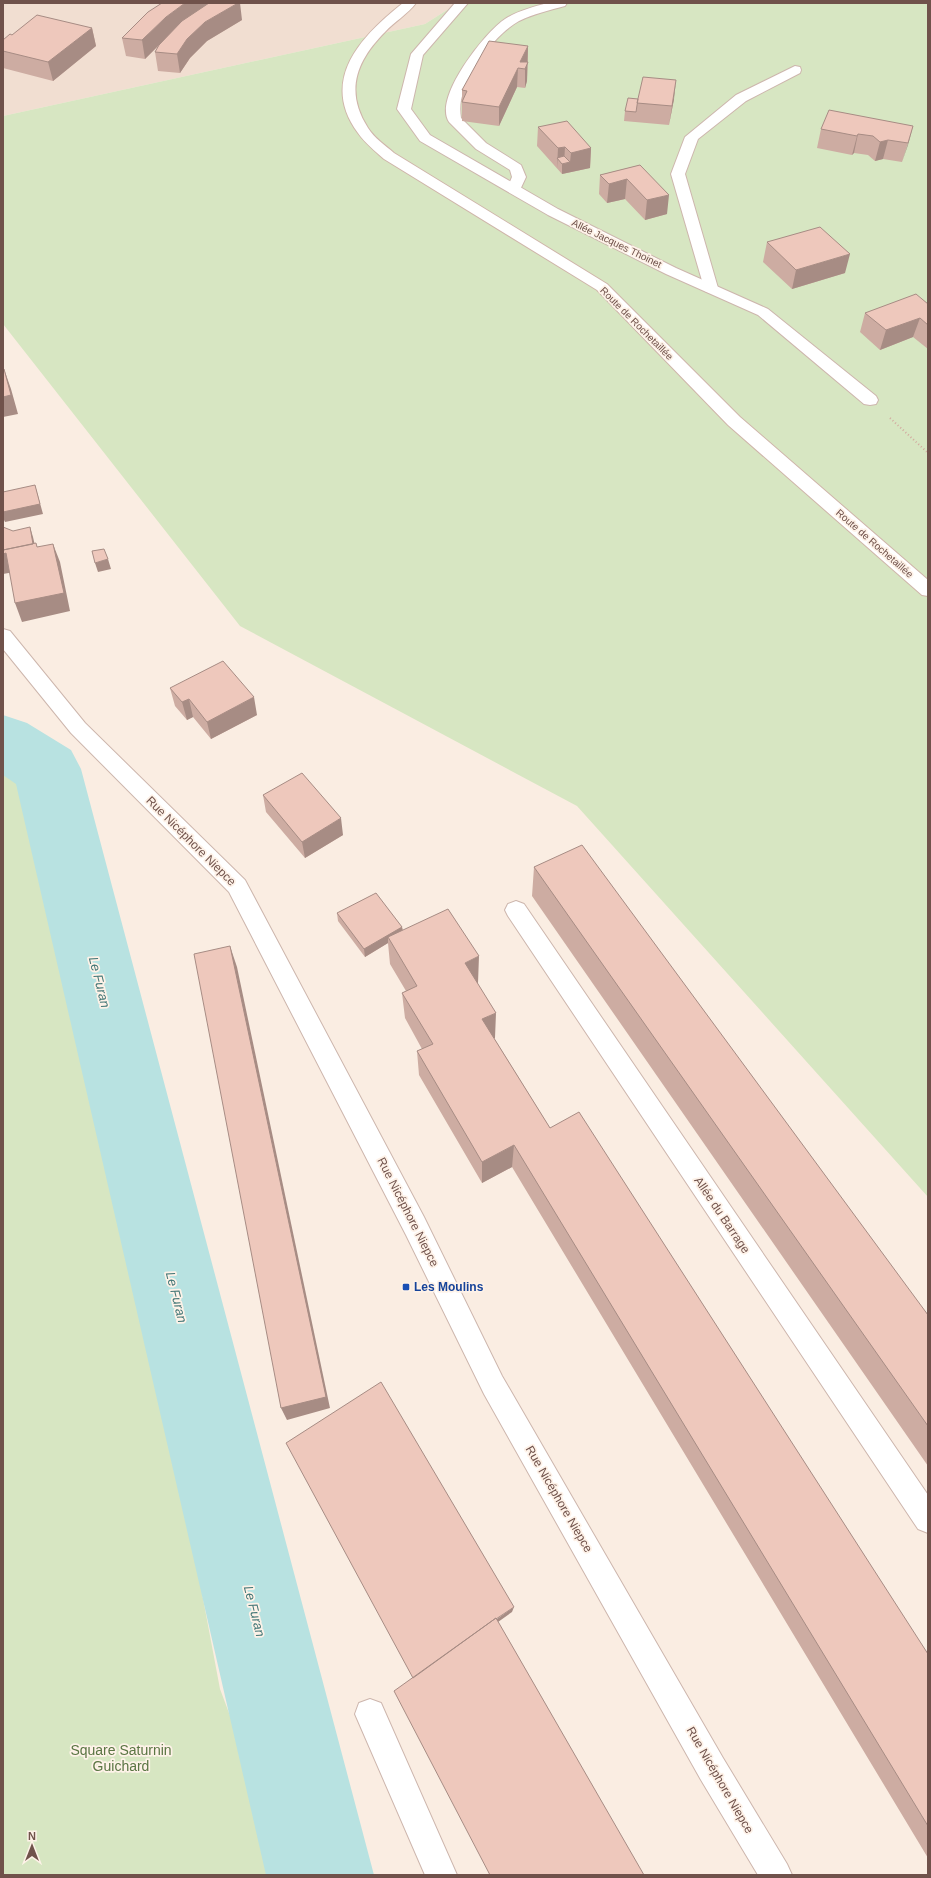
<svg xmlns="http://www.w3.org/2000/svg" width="931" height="1878" font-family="Helvetica,sans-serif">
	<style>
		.residential { fill: #f1ded1 }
		.green { fill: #d7e6c2 }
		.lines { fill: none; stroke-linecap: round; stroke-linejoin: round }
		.river { fill: #b8e2e1; fill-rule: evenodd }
		.service-casing { stroke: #cdb6ad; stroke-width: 2 }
		.minor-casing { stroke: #cdb6ad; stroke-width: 2 }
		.tertiary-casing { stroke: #cdb6ad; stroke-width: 2 }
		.secondary-casing { stroke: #cfb5aa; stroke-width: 2 }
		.path { stroke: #d2ab9f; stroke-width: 2; stroke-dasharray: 1 2.5; stroke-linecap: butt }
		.service { fill: #fff; fill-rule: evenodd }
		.minor { fill: #fff; fill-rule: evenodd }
		.tertiary { fill: #fff; fill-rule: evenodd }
		.secondary { fill: #fff; fill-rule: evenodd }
		.wall { fill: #cdaca2 }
		.shaded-wall { fill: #a78c84 }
		.building { fill: #eec8bc; stroke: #a78c84 }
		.transit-dot { fill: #1a4fb4; stroke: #fef2e8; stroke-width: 1.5 }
		.labels { text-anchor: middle; stroke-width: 3.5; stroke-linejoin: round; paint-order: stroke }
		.far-street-label { font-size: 10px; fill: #70524b; stroke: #fef2e8 }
		.street-label { font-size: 12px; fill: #70524b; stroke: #fef2e8 }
		.transit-label { font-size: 12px; font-weight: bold; fill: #164399; stroke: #fef2e8; text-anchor: start }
		.water-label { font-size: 13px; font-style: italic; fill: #407575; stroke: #fef2e8 }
		.near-park-label { font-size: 14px; fill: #5a7543; stroke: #fef2e8 }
	</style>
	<rect width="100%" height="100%" fill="#faede2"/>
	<!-- residential -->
	<path class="residential" d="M3 3H458L425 24 3 116Z"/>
	<!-- green -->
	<path class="green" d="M458 3H928V1197L577 806 240 626 3 324V116L425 24Z
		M3 762 38 789 62 920 164 1391 220 1689 290 1875H3Z"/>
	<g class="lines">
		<!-- river -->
		<path class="river" d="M3 715 27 723 71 750 81 769 374 1875H266L16 784 3 775Z"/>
		<!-- service casing -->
		<g class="service-casing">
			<path id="service" d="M547 3H567L565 6C550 10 533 14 519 21 494 35 468 72 461 100 460 106 460 112 461 118L486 143 521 165 526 177 519 192H509L507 189 512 177 510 170 476 149 449 122C433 98 485 32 505 19 517 11 533 7 547 3Z
				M795 66 800 67 801 70 800 73 746 101 698 139 685 174 718 288 715 291 710 293 705 291 671 174 685 137 736 95Z"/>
		</g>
		<!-- minor casing -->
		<g class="minor-casing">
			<path id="minor" d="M455 3H468L423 55 411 109 430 135 558 209 676 268 768 309 876 396 878 400 876 404 870 405 864 404 758 315 666 274 548 215 420 141 397 109 411 54Z
				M516 901 524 904 928 1495V1533L918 1529 508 916 505 910 508 904Z
				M370 1699 381 1703 457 1875H425L355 1714 359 1703Z"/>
		</g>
		<!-- tertiary casing -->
		<g class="tertiary-casing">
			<path id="tertiary" d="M3 629 10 631 85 723 245 880 424 1217 502 1376 723 1758 787 1864 792 1875H758L701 1780 484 1394 406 1235 229 892 71 733 3 649Z"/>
		</g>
		<!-- secondary casing -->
		<g class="secondary-casing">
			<path id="secondary" d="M403 3H416C408 14 394 22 385 32 357 60 344 91 368 128 374 138 385 145 394 153L607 284 740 417 928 580V596L922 595 728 425 597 290 384 159C375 151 365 143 358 133 319 80 361 36 403 3Z"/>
		</g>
		<!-- path -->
		<path class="path" d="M890 418 928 453"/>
		<!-- service -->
		<use href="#service" class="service"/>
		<!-- minor -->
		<use href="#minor" class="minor"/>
		<!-- tertiary -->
		<use href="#tertiary" class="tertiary"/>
		<!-- secondary -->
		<use href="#secondary" class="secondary"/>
	</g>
	<!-- wall -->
	<path class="wall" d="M242 20 207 41 190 58 180 73 158 71 155 52 159 45 145 59 126 56 122 38Z
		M92 28 96 46 53 81 3 68V40L12 35Z
		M528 46 527 81 525 88 517 87 499 126 462 121V90Z
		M638 99H674L669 125 624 121 625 111Z
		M913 126 902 162 883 159 875 161 868 155 854 153 852 155 817 148 821 129Z
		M538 127 591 148 590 168 562 174 537 146Z
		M640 165 667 214 645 220 625 199 607 203 599 194 600 175Z
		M767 242 845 273 792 289 763 262Z
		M928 304V349L913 337 880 350 860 332 865 313Z
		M170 688 257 715 211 739 193 717 187 720 175 706Z
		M263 795 343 835 305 858 266 812Z
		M534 867 928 1315V1466L532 896Z
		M337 913 402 927 403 930 478 983H477L495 1038H494L550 1128 928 1654V1858L512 1167 482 1183 419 1075 417 1051 422 1049 405 1018 402 993 406 991 390 964 388 943 365 957 338 921Z"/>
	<!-- shaded-wall -->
	<path class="shaded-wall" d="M185 3H227L169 35 145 59 142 40 166 17Z
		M238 3H240L242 20 207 41 190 58 180 73 177 54 187 39 205 22Z
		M92 28 96 46 53 81 48 62Z
		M528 46 527 81 525 88V69L520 62Z
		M518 68 517 87 499 126V107Z
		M676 80 674 99 669 125 672 106Z
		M913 126 908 145 902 162 908 143Z
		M858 134 854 153 852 155 857 136Z
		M888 140 883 159 875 161 880 142Z
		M565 147 564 164 570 162 571 153 591 148 590 168 562 174V164L557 158V168L558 148Z
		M627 179 625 199 607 203 609 184Z
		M669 195 667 214 645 220 647 200Z
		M850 254 845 273 792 289 796 270Z
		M920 318 913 337 880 350 886 330Z
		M4 369 11 389 18 414 3 417V397Z
		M35 485 43 514 5 522 3 518V512Z
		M30 527 33 537 39 563 14 572 3 574V554Z
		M53 544 60 562 70 611 22 622 15 603Z
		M108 559 111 569 98 572 95 563Z
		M254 697 257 715 211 739 207 722Z
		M189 699 193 717 187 720 182 702Z
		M341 818 343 835 305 858 302 842Z
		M402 927 403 935 388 937V943L365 957 364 949Z
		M230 946 237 967 330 1408 287 1420 281 1408Z
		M479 956 478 983 465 989V963Z
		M496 1013 495 1038 482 1044V1019Z
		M514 1145 512 1167 482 1183V1162Z
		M514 1607 512 1612 415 1681 413 1679Z"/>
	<!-- building -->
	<path class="building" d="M162 3H185L166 17 142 40 122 38 148 12Z
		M209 3H238L205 22 187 39 177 54 155 52 159 45 182 21Z
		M37 15 92 28 48 62 3 51V40L10 34 12 35Z
		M489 41 528 46 520 62H528L525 69 518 68 499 107 462 102 467 91 462 90Z
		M643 77 676 80 672 106 637 103Z
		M628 98 638 99 636 112 625 111Z
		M829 110 913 126 908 143 888 140 880 142 873 136 858 134 857 136 821 129Z
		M567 121 591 148 571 153 565 147 558 148 538 127Z
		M564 156 570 162 562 164 557 158Z
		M640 165 669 195 647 200 627 179 609 184 600 175Z
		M820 227 850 254 796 270 767 242Z
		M916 294 928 304V325L920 318 886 330 865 313Z
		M4 369 11 395 3 397V370Z
		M35 485 40 504 3 512V492Z
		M3 527 13 531 30 527 33 544 3 550Z
		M36 543 37 547 53 544 64 593 15 603 6 553 3 554V550Z
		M104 549 108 559 95 563 92 551Z
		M223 661 254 697 207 722 189 699 182 702 170 688Z
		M302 773 341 818 302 842 263 795Z
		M582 845 928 1315V1426L534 867Z
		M376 893 402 927 364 949 337 913Z
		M448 909 479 956 465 963 496 1013 482 1019 550 1128 579 1112 928 1654V1826L514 1145 482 1162 417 1051 433 1044 402 993 417 986 388 937Z
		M230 946 326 1397 281 1408 194 954Z
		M381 1382 514 1607 496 1619V1618L413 1678 286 1443Z
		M496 1618 644 1875H490L394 1691Z"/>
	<!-- markers -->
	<rect class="transit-dot" x="402" y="1283" width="8" height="8" rx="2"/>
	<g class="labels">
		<!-- far-street labels -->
		<g class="far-street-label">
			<text transform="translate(617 243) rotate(26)" y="4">Allée Jacques Thoinet</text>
			<text transform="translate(637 323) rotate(45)" y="4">Route de Rochetaillée</text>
			<text transform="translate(875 543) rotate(41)" y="4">Route de Rochetaillée</text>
		</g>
		<!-- street labels -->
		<g class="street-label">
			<text transform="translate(191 841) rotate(45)" y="4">Rue Nicéphore Niepce</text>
			<text transform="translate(408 1212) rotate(63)" y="4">Rue Nicéphore Niepce</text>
			<text transform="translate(722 1215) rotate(56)" y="4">Allée du Barrage</text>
			<text transform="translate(559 1499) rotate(60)" y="4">Rue Nicéphore Niepce</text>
			<text transform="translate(720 1780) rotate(60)" y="4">Rue Nicéphore Niepce</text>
		</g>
		<!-- transit labels -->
		<g class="transit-label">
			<text x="414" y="1291">Les Moulins</text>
		</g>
		<!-- water labels -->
		<g class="water-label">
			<text transform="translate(100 982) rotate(76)" y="5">Le Furan</text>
			<text transform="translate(177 1297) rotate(76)" y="5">Le Furan</text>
			<text transform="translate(255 1611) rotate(76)" y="5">Le Furan</text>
		</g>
		<!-- near-park labels -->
		<g class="near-park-label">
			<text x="121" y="1755">Square Saturnin<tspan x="121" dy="16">Guichard</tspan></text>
		</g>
	</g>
	<!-- border -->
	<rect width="931" height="1878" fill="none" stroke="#70524b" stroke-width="8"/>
	<!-- north arrow -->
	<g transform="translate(32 1846)" stroke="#fef2e8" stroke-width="3" paint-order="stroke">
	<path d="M0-3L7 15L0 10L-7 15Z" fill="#70524b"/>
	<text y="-6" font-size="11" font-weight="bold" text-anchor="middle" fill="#70524b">N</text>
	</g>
</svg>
